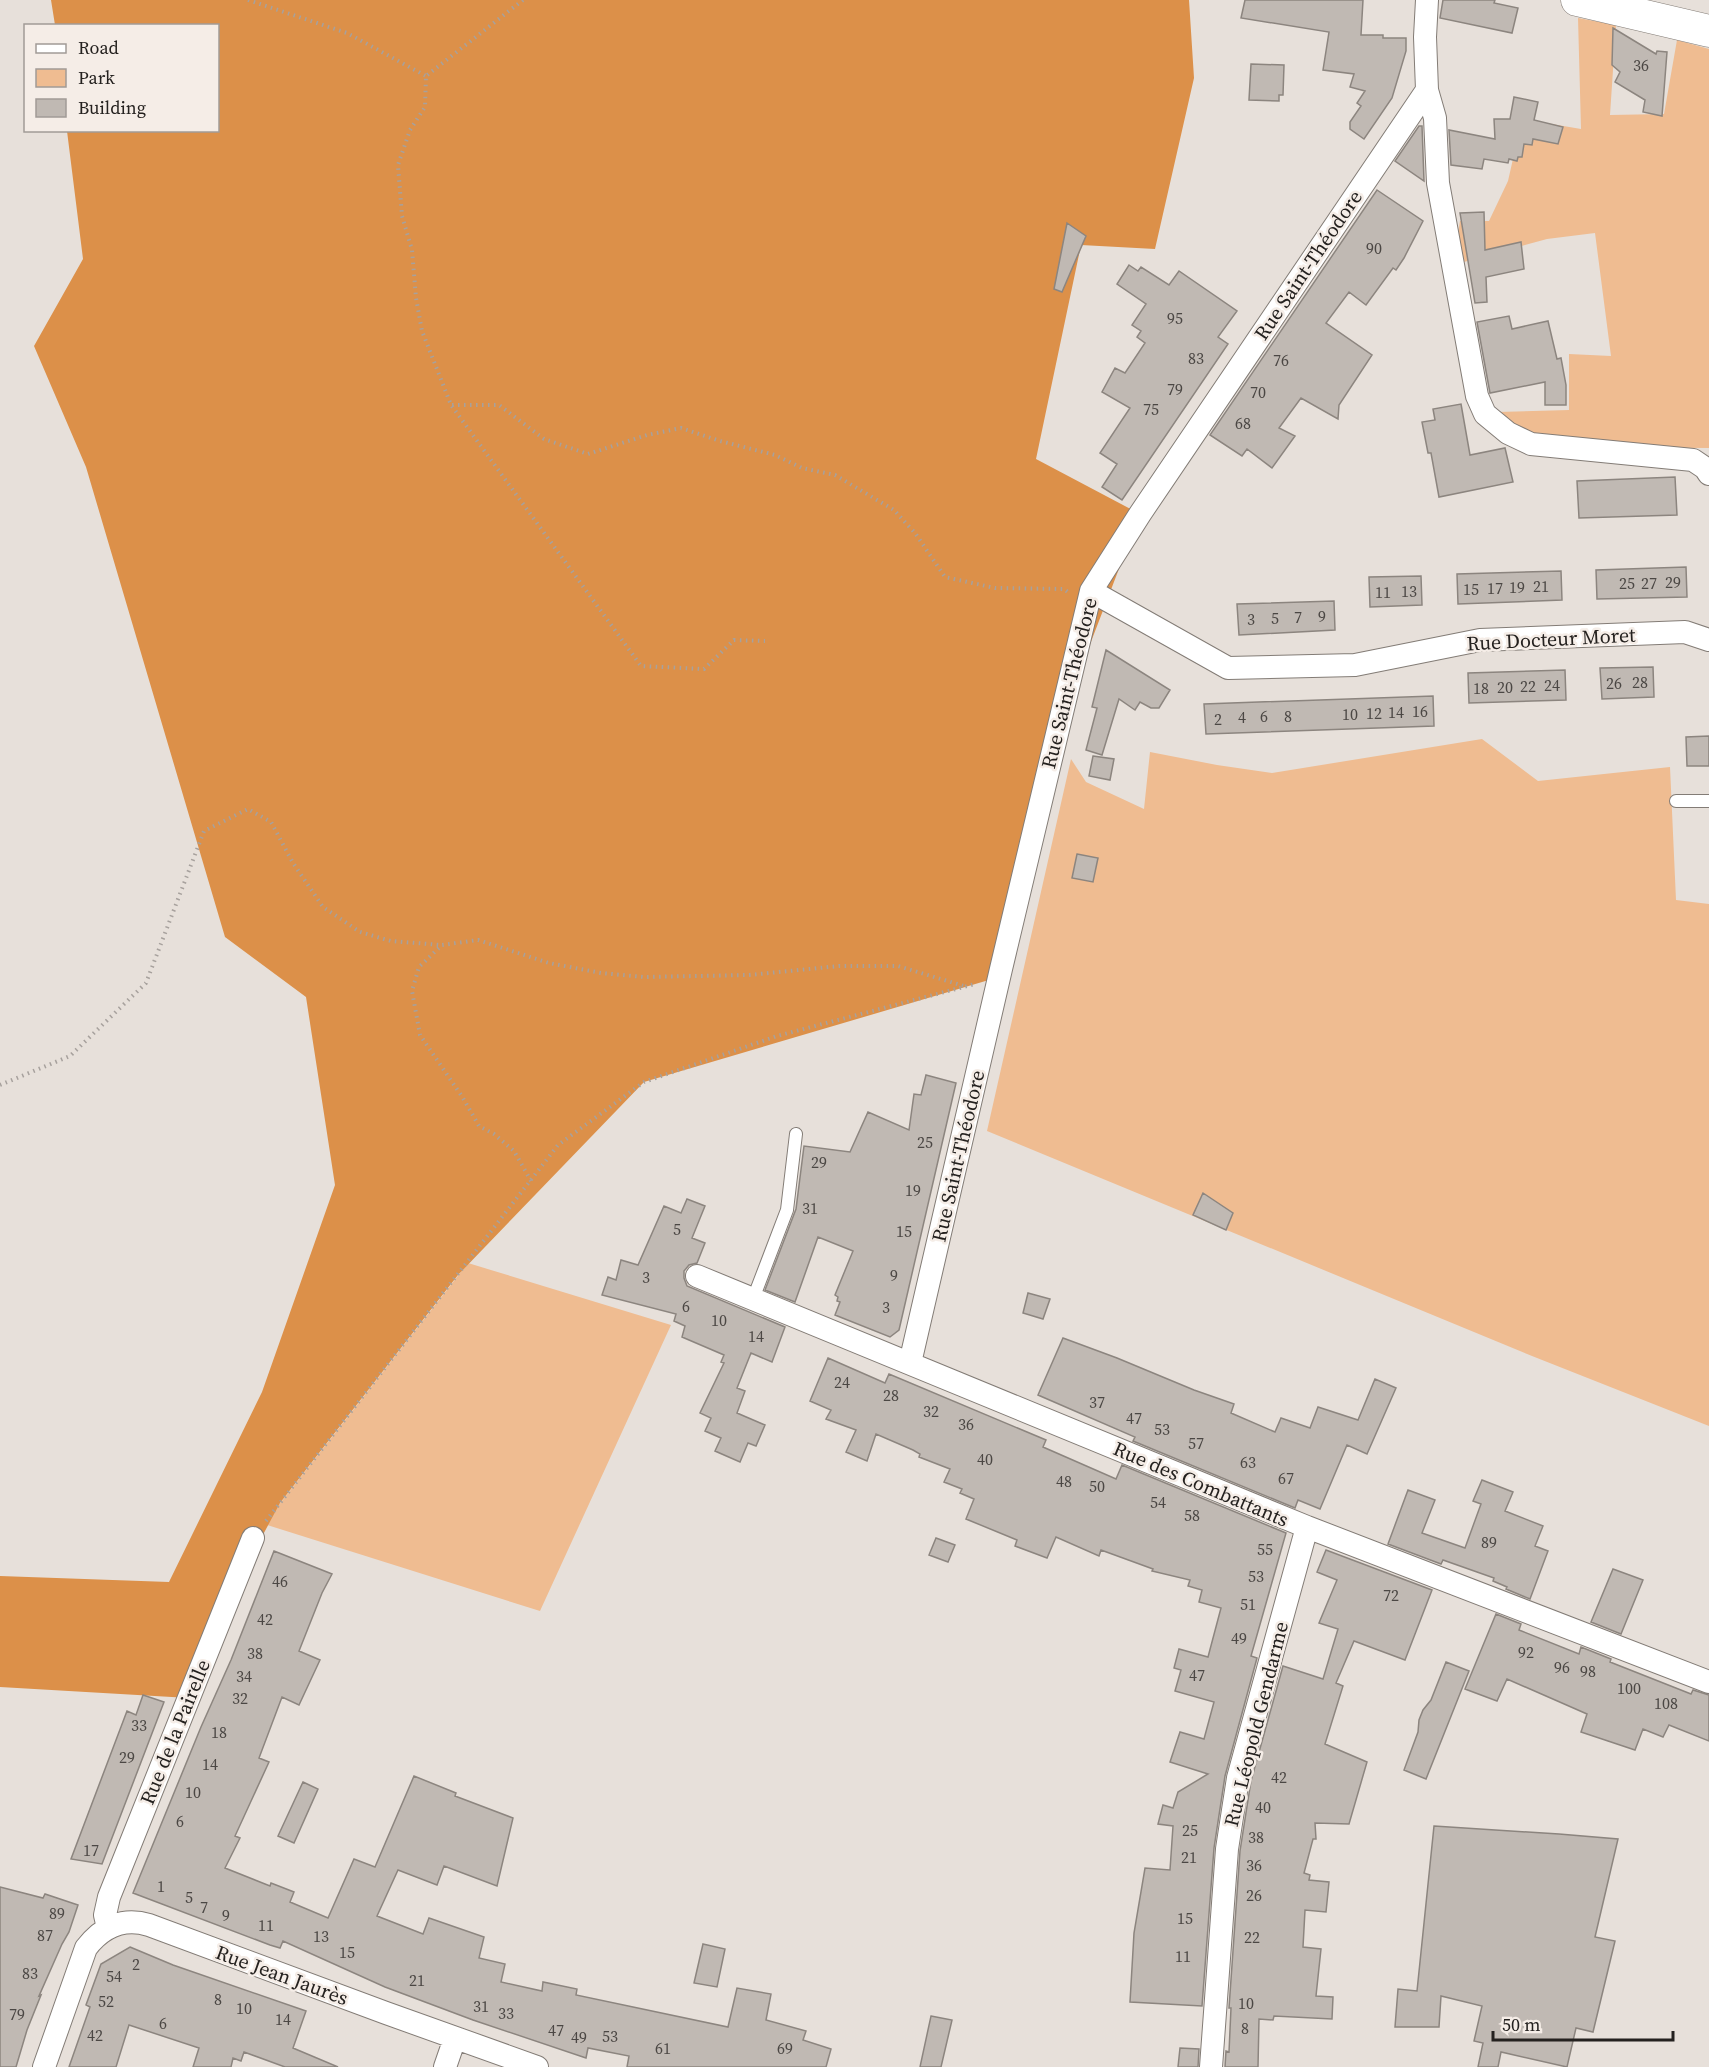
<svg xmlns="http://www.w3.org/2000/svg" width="1709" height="2067" font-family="'Source Serif 4',serif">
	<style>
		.green { fill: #efbc91 }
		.forest { fill: #dc9049 }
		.building { fill: #c0b9b3; stroke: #8c857f; stroke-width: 1.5 }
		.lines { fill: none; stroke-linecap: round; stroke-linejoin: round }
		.lane-casing { stroke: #837c76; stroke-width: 14 }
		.street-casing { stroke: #837c76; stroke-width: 24 }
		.secondary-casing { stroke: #837c76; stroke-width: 33 }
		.path { stroke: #a7a19d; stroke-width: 4; stroke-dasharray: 1.5 4.5; stroke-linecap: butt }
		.lane { stroke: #fff; stroke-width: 12 }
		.street { stroke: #fff; stroke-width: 22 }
		.secondary { stroke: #fff; stroke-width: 32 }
		.labels { text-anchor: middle; stroke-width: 5; stroke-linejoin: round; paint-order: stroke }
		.number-label { font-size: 16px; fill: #4b4744 }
		.street-label { font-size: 20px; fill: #24211f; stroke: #f5ede7 }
	</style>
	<rect width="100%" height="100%" fill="#e7e0da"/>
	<!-- green -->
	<path class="green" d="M1578 18 1616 25 1610 115 1664 114 1677 40 1709 49V448L1559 447 1508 433 1497 412 1569 410V354L1611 356 1595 233 1547 239 1453 265 1460 221H1489L1508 181 1522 119 1581 129Z
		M1482 739 1538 781 1670 767 1676 900 1709 904V1426L1532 1356 987 1131 1071 759 1086 782 1144 809 1150 752 1217 765 1272 773Z
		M468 1263 671 1325 540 1611 264 1524Z"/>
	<!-- forest -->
	<path class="forest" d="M51 0H1189L1194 78 1155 249 1081 245 1036 459 1140 514 1056 733 999 977 644 1082 458 1275 280 1503 229 1598 189 1698 0 1687V1576L169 1582 262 1392 335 1185 306 997 225 937 86 467 34 346 83 259 67 131 218 130V26L55 25Z"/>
	<!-- building -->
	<path class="building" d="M1245 0H1363L1361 35H1383V38H1406V51L1392 98 1364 139 1350 129V122L1361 106 1357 103 1365 91 1350 87 1354 74 1323 70 1329 32 1241 18Z
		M1443 0H1495L1494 3 1518 8 1512 33 1440 18Z
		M1613 28 1656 54 1657 51 1667 52 1662 116 1643 112 1645 100 1615 82 1620 72 1612 65Z
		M1251 64 1284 65 1283 95H1279V101L1249 100Z
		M1514 97 1538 102 1534 120 1563 127 1558 144 1533 139 1532 145 1524 144 1522 157H1518L1517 161 1509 159 1508 163 1484 159 1482 169 1451 165 1449 130 1495 139 1494 119H1510Z
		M1419 126H1422L1424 181 1395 161Z
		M1377 190 1423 221 1404 258 1396 270 1393 268 1366 305 1349 292 1326 323 1372 355 1339 405 1338 419 1301 398 1279 428 1295 436 1272 468 1247 449 1242 456 1210 435Z
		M1484 212 1485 250 1521 242 1524 269 1486 277 1487 302 1475 303 1460 213Z
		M1067 223 1086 236 1062 292 1054 289Z
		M1129 265 1138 271 1141 267 1169 285 1179 271 1237 311 1218 337 1228 344 1122 500 1102 487 1117 464 1100 453 1130 408 1102 392 1115 368 1125 373 1145 343 1137 337 1141 331 1132 325 1146 304 1117 284Z
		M1509 316 1512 329 1548 321 1557 359 1561 358 1566 385V405H1545V382L1490 393 1477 322Z
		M1461 404 1470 455 1505 448 1513 482 1439 497 1431 453H1428L1422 422 1435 420 1433 409Z
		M1675 477 1677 515 1579 518 1577 481Z
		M1686 567 1687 597 1597 599 1596 570Z
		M1561 571 1562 600 1458 604 1457 574Z
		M1421 576 1422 605 1370 607 1369 577Z
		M1334 601 1335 630 1239 635 1237 604Z
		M1106 650 1170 690 1159 708H1151L1140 702 1135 710 1119 699 1102 755 1086 750 1097 708 1092 707Z
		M1653 667 1654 697 1602 699 1600 668Z
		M1565 670 1566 700 1469 703 1468 673Z
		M1433 696 1434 726 1206 734 1204 704Z
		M1709 736V766H1687L1686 737Z
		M1093 756 1114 759 1110 780 1089 776Z
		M1077 854 1098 858 1093 882 1072 878Z
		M926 1075 956 1083 899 1330 890 1337 835 1315 840 1302 837 1301 838 1297 835 1295 853 1251 818 1237 795 1302 765 1290 796 1209 804 1146 850 1152 868 1112 909 1130 914 1094 921 1095Z
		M1203 1193 1233 1213 1226 1230 1193 1215Z
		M687 1199 705 1206 692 1238 705 1243 697 1263 689 1265 684 1271V1278L687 1286 785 1327 772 1362 751 1353 737 1388 745 1391 737 1413 765 1425 756 1446 748 1443 740 1462 715 1451 721 1438 705 1431 711 1418 700 1413 724 1363 721 1362 724 1355 682 1337 685 1326 674 1321 676 1314 602 1295 608 1277 616 1280 621 1260 638 1265 664 1206 681 1213Z
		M1028 1293 1050 1299 1043 1319 1023 1313Z
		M1063 1338 1117 1358 1194 1390 1234 1404 1231 1413 1275 1432 1281 1418 1310 1428 1318 1407 1358 1420 1375 1379 1396 1388 1367 1454 1347 1445 1320 1509 1298 1500 1295 1508 1133 1441 1135 1437 1038 1395Z
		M828 1358 885 1383 889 1374 1046 1440 1043 1447 1116 1479 1122 1465 1286 1533 1251 1656 1257 1658 1225 1776 1214 1848 1202 2006 1130 2002 1134 1933 1145 1868 1170 1870 1173 1826 1158 1824 1163 1805 1173 1808 1178 1792 1208 1774 1170 1762 1180 1732 1204 1739 1214 1702 1175 1691 1181 1670 1174 1668 1179 1649 1208 1657 1221 1608 1199 1602 1202 1590 1188 1586 1190 1580 1152 1571 1153 1569 1101 1550 1099 1556 1056 1537 1047 1558 1015 1546 1017 1540 966 1519 974 1499 960 1493 962 1489 944 1482 950 1469 919 1457 920 1454 913 1450 876 1434 867 1461 846 1452 856 1430 826 1419 831 1410 810 1401Z
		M1482 1480 1513 1492 1505 1511 1543 1526 1535 1546 1548 1551 1530 1599 1506 1589 1507 1587 1493 1581 1494 1578 1443 1560 1441 1564 1388 1544 1408 1490 1435 1500 1422 1533 1465 1548 1481 1504 1473 1501Z
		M936 1538 955 1545 948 1562 929 1555Z
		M1326 1550 1432 1590 1405 1660 1354 1641 1336 1683 1343 1686 1325 1744 1367 1762 1349 1824 1315 1823 1316 1839H1313L1304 1873 1310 1875 1309 1880 1329 1882 1326 1912 1305 1910 1303 1947 1321 1949 1316 1996 1333 1997 1332 2019 1274 2016 1273 2020 1259 2019 1258 2067H1225L1226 2051 1229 2052 1231 2008H1229L1240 1851 1251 1781 1283 1666 1323 1679 1338 1629 1319 1623 1337 1580 1317 1572Z
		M274 1551 332 1574 322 1593 299 1651 320 1660 299 1705 282 1697 259 1758 269 1762 235 1836 240 1838 225 1868 270 1886 271 1883 294 1892 290 1902 328 1918 354 1859 375 1867 414 1776 456 1793 455 1796 513 1818 497 1886 444 1866 437 1885 398 1870 377 1916 423 1934 429 1918 484 1937 479 1958 505 1964 501 1982 542 1991 543 1982 577 1989 576 1995 728 2027 737 1988 771 1994 766 2020 806 2031 803 2040 831 2049 826 2067H627L629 2056 588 2048 586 2058 473 2020 385 1987 283 1941 280 1948 270 1945 133 1893 201 1727 231 1660Z
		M1613 1569 1643 1580 1621 1634 1591 1622Z
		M1496 1614 1521 1624 1519 1630 1579 1654 1581 1647 1611 1659 1610 1662 1691 1694 1693 1690 1709 1695V1741L1669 1725 1663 1737 1643 1729 1635 1750 1581 1732 1587 1714 1507 1679 1497 1701 1465 1689Z
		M1446 1662 1469 1671 1426 1779 1404 1770 1418 1732 1419 1720 1423 1710 1431 1700Z
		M143 1695 164 1702 102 1864 71 1859 127 1711 136 1715Z
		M303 1782 318 1789 294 1843 278 1836Z
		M1434 1826 1559 1834 1618 1839 1595 1937 1615 1941 1593 2032 1576 2028 1567 2067 1501 2052 1498 2067H1478L1483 2043 1474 2041 1482 2006 1441 1996 1439 2027H1395L1398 1989 1417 1991Z
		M0 1887 43 1898 45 1894 78 1905 69 1932 62 1944 39 1996 41 1995 27 2030 16 2067H0Z
		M703 1944 725 1949 717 1987 694 1983Z
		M130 1947 173 1965 306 2011 293 2048 338 2067H285L244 2052 241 2061 233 2058 231 2067H193L199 2048 129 2025 116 2067H69L90 2007 86 2005 101 1964Z
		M931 2016 952 2020 941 2067H920Z
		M1180 2048 1199 2049 1198 2067H1178Z"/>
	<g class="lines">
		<!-- lane casing -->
		<g class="lane-casing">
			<path id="lane" d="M1676 801H1709
				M753 1299 787 1210 796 1134"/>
		</g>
		<!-- street casing -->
		<g class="street-casing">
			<path id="street" d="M1427 90 1435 118 1438 183 1477 396 1485 414 1508 433 1531 444 1693 460 1705 468 1709 474
				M1091 591 1228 668 1355 665 1480 640 1685 632 1709 640
				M697 1276 1307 1527 1709 1682
				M910 1363 1001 969 1091 591 1140 514 1427 90 1425 37 1427 0
				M108 1928 105 1915 109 1897 253 1538
				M44 2067 86 1948C102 1927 123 1917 149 1925L386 2013 537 2067
				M445 2067 455 2038
				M1211 2067 1227 1849 1238 1778 1307 1527"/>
		</g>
		<!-- secondary casing -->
		<g class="secondary-casing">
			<path id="secondary" d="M1577 0 1709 31"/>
		</g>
		<!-- path -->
		<path class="path" d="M248 0 347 33 426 76
			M523 0 426 76 425 107 410 130 398 165 402 216 412 250 416 298 422 331 451 405 641 666 704 669 734 640 765 641
			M452 405H499L544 439 588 454 647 435 681 428 720 441 775 455 802 468 835 475 894 510 915 533 945 577 995 588 1064 589 1069 593
			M0 1085 70 1056 146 983 204 831 248 809 271 822 293 863 323 907 360 932 391 941 441 945
			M531 1181 514 1151 494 1134 479 1126 463 1098 420 1035 412 991 419 967 442 945 478 940 549 963 601 973 644 977 749 975 839 966H898L964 986
			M266 1521 558 1145 644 1082 777 1036 975 984"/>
		<!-- lane -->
		<use href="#lane" class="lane"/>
		<!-- street -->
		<use href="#street" class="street"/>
		<!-- secondary -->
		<use href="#secondary" class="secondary"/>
	</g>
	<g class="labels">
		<!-- number labels -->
		<g class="number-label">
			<text x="1641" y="71">36</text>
			<text x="1374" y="254">90</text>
			<text x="1175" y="324">95</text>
			<text x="1196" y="364">83</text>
			<text x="1281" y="366">76</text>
			<text x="1175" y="395">79</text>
			<text x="1258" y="398">70</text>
			<text x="1151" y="415">75</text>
			<text x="1243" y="429">68</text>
			<text x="1673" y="588">29</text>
			<text x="1627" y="589">25</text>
			<text x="1649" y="589">27</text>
			<text x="1541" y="592">21</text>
			<text x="1517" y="593">19</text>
			<text x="1495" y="594">17</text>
			<text x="1471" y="595">15</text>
			<text x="1409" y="597">13</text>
			<text x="1383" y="598">11</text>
			<text x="1322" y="622">9</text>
			<text x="1298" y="623">7</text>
			<text x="1275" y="624">5</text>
			<text x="1251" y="625">3</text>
			<text x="1640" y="688">28</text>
			<text x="1614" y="689">26</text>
			<text x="1552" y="691">24</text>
			<text x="1528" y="692">22</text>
			<text x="1505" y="693">20</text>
			<text x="1481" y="694">18</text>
			<text x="1420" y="717">16</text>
			<text x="1396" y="718">14</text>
			<text x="1374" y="719">12</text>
			<text x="1350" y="720">10</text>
			<text x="1264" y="722">6</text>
			<text x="1288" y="722">8</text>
			<text x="1242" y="723">4</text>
			<text x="1218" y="725">2</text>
			<text x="925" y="1148">25</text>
			<text x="819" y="1168">29</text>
			<text x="913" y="1196">19</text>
			<text x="810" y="1214">31</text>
			<text x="677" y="1235">5</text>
			<text x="904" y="1237">15</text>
			<text x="894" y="1281">9</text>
			<text x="646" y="1283">3</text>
			<text x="686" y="1312">6</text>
			<text x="886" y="1313">3</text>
			<text x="719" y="1326">10</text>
			<text x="756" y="1342">14</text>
			<text x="842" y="1388">24</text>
			<text x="891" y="1401">28</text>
			<text x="1097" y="1408">37</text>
			<text x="931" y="1417">32</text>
			<text x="1134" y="1424">47</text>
			<text x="966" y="1430">36</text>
			<text x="1162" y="1435">53</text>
			<text x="1196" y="1449">57</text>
			<text x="985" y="1465">40</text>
			<text x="1248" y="1468">63</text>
			<text x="1286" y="1484">67</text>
			<text x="1064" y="1487">48</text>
			<text x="1097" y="1492">50</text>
			<text x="1158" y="1508">54</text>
			<text x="1192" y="1521">58</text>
			<text x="1489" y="1548">89</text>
			<text x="1265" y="1555">55</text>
			<text x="1256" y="1582">53</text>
			<text x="280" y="1587">46</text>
			<text x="1391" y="1601">72</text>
			<text x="1248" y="1610">51</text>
			<text x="265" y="1625">42</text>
			<text x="1239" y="1644">49</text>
			<text x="1526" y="1658">92</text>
			<text x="255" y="1659">38</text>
			<text x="1562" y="1673">96</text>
			<text x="1588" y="1677">98</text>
			<text x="1197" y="1681">47</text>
			<text x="244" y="1682">34</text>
			<text x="1629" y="1694">100</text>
			<text x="240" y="1704">32</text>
			<text x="1666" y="1709">108</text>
			<text x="139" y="1731">33</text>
			<text x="219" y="1738">18</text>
			<text x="127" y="1763">29</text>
			<text x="210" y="1770">14</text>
			<text x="1279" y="1783">42</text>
			<text x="193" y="1798">10</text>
			<text x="1263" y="1813">40</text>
			<text x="180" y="1827">6</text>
			<text x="1190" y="1836">25</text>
			<text x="1256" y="1843">38</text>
			<text x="91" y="1856">17</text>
			<text x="1189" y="1863">21</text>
			<text x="1254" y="1871">36</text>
			<text x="161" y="1892">1</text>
			<text x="1254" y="1901">26</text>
			<text x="189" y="1903">5</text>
			<text x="204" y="1913">7</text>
			<text x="57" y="1919">89</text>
			<text x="226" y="1921">9</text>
			<text x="1185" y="1924">15</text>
			<text x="266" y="1931">11</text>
			<text x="45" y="1941">87</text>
			<text x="321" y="1942">13</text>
			<text x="1252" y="1943">22</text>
			<text x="347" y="1958">15</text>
			<text x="1183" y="1962">11</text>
			<text x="136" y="1970">2</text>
			<text x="30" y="1979">83</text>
			<text x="114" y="1982">54</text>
			<text x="417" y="1986">21</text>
			<text x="218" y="2005">8</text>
			<text x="106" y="2007">52</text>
			<text x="1246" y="2009">10</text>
			<text x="481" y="2012">31</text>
			<text x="244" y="2014">10</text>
			<text x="506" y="2019">33</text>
			<text x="17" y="2020">79</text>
			<text x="283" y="2025">14</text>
			<text x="163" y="2029">6</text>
			<text x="1245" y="2034">8</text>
			<text x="556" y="2036">47</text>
			<text x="95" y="2041">42</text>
			<text x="610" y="2042">53</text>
			<text x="579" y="2043">49</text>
			<text x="663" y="2054">61</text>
			<text x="785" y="2054">69</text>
		</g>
		<!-- street labels -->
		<g class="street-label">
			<text transform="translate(1308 265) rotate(-56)" y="7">Rue Saint-Théodore</text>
			<text transform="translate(1551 639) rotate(-3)" y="7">Rue Docteur Moret</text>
			<text transform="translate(1069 683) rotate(-76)" y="7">Rue Saint-Théodore</text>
			<text transform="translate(958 1156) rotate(-77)" y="7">Rue Saint-Théodore</text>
			<text transform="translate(1201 1484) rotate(23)" y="7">Rue des Combattants</text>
			<text transform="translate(1256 1724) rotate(-76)" y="7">Rue Léopold Gendarme</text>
			<text transform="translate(175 1732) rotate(-68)" y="7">Rue de la Pairelle</text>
			<text transform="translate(282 1975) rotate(20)" y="7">Rue Jean Jaurès</text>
		</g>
	</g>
	<!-- legend -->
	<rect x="24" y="24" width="195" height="108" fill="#f5ede7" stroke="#a19b97" stroke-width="1.5"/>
	<rect x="36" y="44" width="30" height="9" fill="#ffffff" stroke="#a19b97" stroke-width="1.5"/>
	<text x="78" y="54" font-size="18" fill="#24211f">Road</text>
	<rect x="36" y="69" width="30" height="18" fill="#efbc91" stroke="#a19b97" stroke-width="1.5"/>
	<text x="78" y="84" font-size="18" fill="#24211f">Park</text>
	<rect x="36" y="99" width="30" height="18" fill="#c0b9b3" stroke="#a19b97" stroke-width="1.5"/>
	<text x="78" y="114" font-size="18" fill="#24211f">Building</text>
	<!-- scale -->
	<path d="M1493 2031v9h180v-9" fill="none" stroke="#24211f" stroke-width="3"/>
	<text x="1502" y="2031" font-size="18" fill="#24211f" stroke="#f5ede7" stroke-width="4.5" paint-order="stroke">50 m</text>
</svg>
